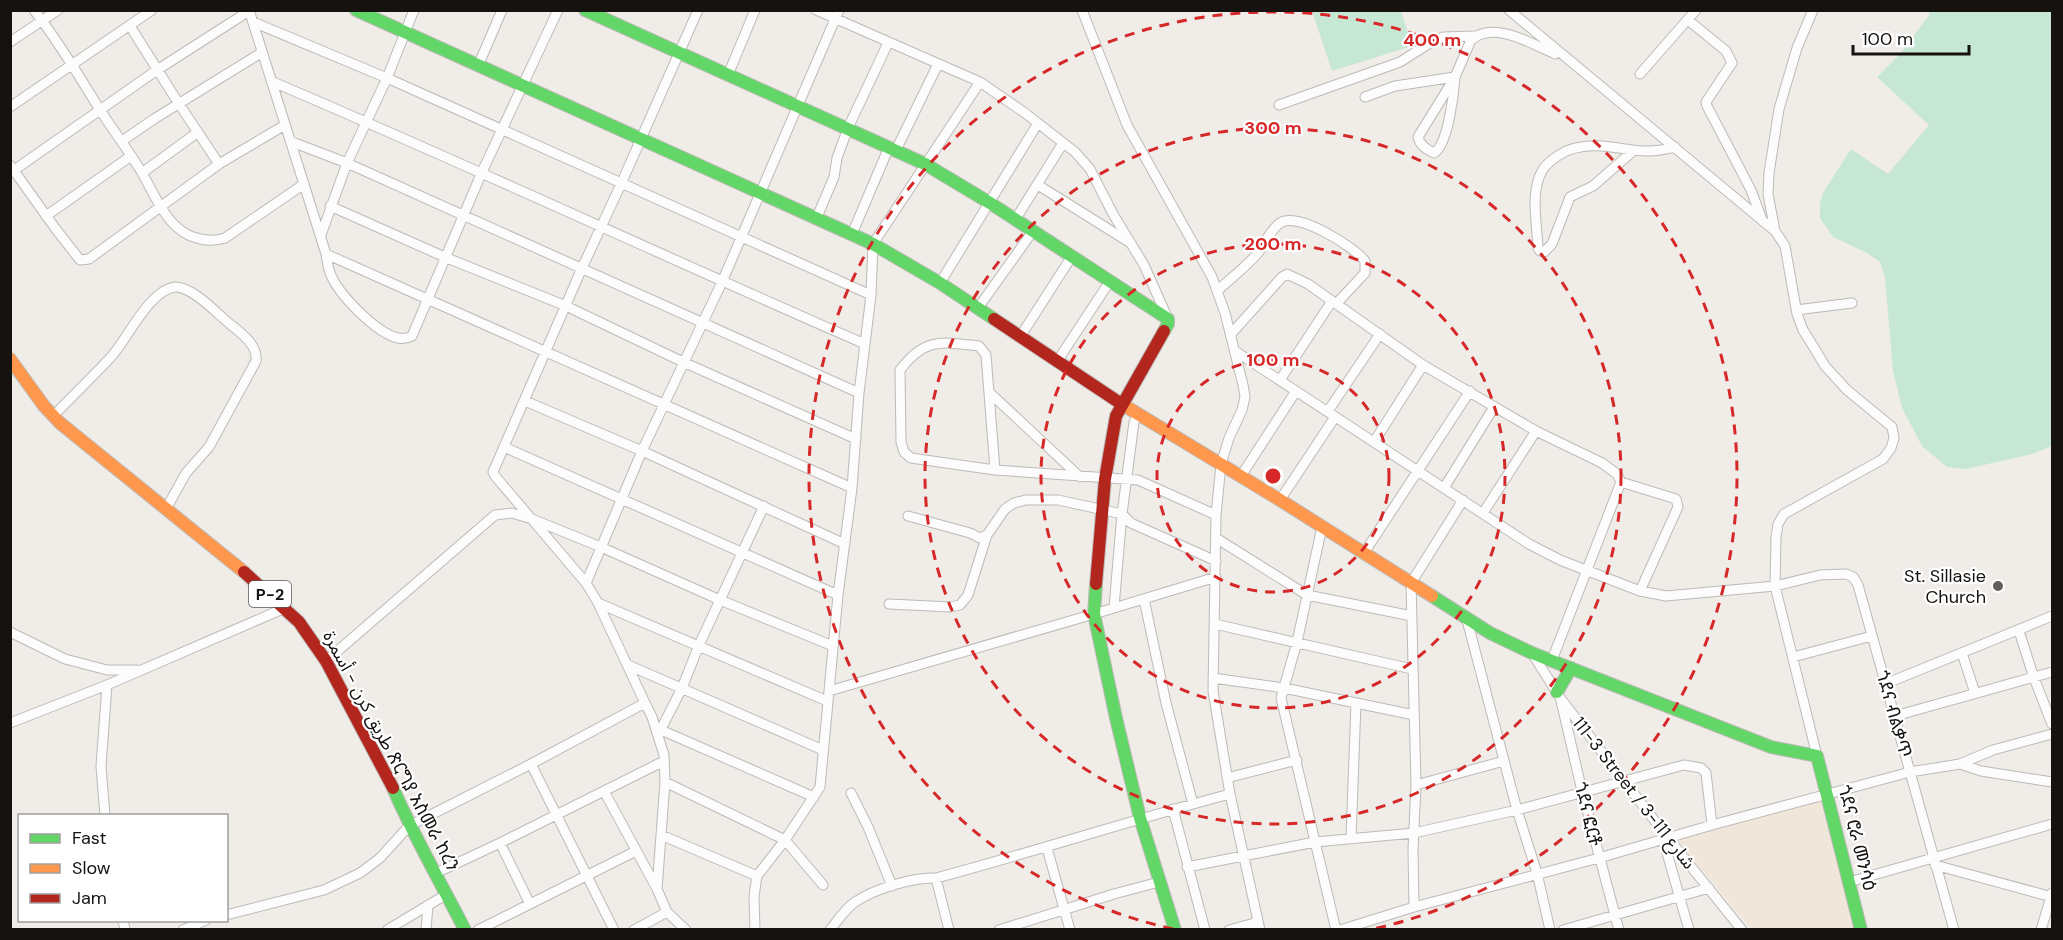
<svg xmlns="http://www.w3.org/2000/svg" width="2063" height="940" font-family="'DM Sans','Noto Sans Arabic','Noto Sans Ethiopic',sans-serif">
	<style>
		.industrial { fill: #f1e6da }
		.green { fill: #c7e7d5 }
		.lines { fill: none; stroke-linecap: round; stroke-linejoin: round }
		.street-casing { stroke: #bdbab7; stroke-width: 11 }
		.fast-casing { stroke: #bdbab7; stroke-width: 14 }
		.slow-casing { stroke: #bdbab7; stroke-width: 14 }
		.jam-casing { stroke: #bdbab7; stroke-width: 14 }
		.street { stroke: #fdfcfc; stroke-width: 9 }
		.fast { stroke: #63d668; stroke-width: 12 }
		.slow { stroke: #ff974d; stroke-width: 12 }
		.jam { stroke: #b3261e; stroke-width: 12 }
		.ring { fill: none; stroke: #d62828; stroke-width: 3; stroke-dasharray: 10 8 }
		.poi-dot { fill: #625e5c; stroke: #fff; stroke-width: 2 }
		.labels { text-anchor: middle; stroke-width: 4.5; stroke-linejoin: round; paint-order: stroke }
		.shield { fill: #fff; stroke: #5b5958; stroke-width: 1.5 }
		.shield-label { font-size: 16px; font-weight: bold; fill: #151210 }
		.poi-label { font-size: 18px; fill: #151210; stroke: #fff; text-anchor: end }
		.street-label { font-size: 18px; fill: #151210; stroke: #fff }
		.centre { fill: #d62828; stroke: #fff; stroke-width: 3 }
		.ring-label { font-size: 18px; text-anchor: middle; font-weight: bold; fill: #d62828; stroke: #fff; stroke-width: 4.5; stroke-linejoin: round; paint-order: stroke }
	</style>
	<rect width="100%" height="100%" fill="#f0ece8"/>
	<!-- industrial -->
	<path class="industrial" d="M1820 799 1855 929H1751L1677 839Z"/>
	<!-- green -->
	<path class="green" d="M1930 10 2052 11V446L2032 454 1966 469 1947 467 1922 446 1902 408 1893 371 1885 277 1880 262 1867 253 1833 237 1820 218V203L1823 193 1851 149 1888 174 1929 125 1877 77 1900 54 1929 15Z
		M1312 11H1401L1412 46 1332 71Z"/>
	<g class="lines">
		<!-- street casing -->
		<g class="street-casing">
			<path id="street" d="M34 10C59 42 79 76 100 110 113 130 128 150 141 171 151 188 162 215 178 228 190 239 210 243 225 238L304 184
				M249 10 326 254C327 260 328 267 330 273 338 294 376 333 398 338 403 339 408 338 412 336L482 172 558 10
				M816 10 980 82 1025 113 1075 152 1090 169 1113 214 1144 265 1168 319
				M1082 10 1127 125 1212 277 1225 313 1243 385 1245 397 1242 410 1229 438 1221 464 1216 515 1213 691 1230 794 1260 930
				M1509 10 1775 231 1785 246 1797 314 1803 330 1813 346 1825 366 1847 390 1892 427 1894 438 1891 448 1883 459 1784 514 1778 524 1776 537 1775 586 1817 756
				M1688 20 1726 51 1732 63 1706 102 1707 106 1751 190 1761 217
				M253 22 387 78 871 295
				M130 26 179 104 219 164
				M10 42 58 10
				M478 66 502 10
				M1640 74 1696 10
				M728 75 755 10
				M1455 77C1454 93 1448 145 1434 153 1427 150 1420 146 1418 137L1455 77 1471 40C1494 20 1532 44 1555 54
				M273 82C471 166 667 258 865 344
				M1365 97 1395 86 1455 77
				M1279 105 1400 62 1433 41 1443 37 1476 36
				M10 107 152 10
				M122 141 154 119 261 53
				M292 142 347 163 859 393
				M896 150 938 64
				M1633 151 1593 186 1570 197 1552 244 1544 252 1540 251 1538 248C1537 224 1530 192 1542 171 1545 165 1553 159 1559 155 1571 147 1588 145 1603 146 1631 149 1647 155 1675 147
				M10 165 55 228 80 260 89 259 219 164 285 125
				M10 173 157 70 249 11
				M142 173 198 132
				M1038 185 1129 242
				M330 206 447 258 566 306 683 362 856 439
				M46 216 131 156
				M817 217 834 177 837 158 848 128 888 43
				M1015 220 1063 143
				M1775 231 1768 194 1769 173 1779 109 1797 48 1813 10
				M852 234 889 147
				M321 235 347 163 387 78 414 10
				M326 254 852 488
				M940 283 1038 123
				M1217 291C1231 278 1246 267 1258 253 1265 243 1270 230 1280 223 1298 211 1354 247 1365 261V273L1336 304
				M978 308 1033 231
				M1796 310 1852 303
				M1231 334 1282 277 1287 274 1308 284 1423 365 1536 431 1602 463 1617 474 1621 482 1552 660
				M1020 337 1072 256
				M1235 351 1529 544 1560 560 1640 591 1666 596 1775 586 1820 575 1846 574 1853 577 1858 585 1954 930
				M1058 360 1110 281
				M1280 380 1332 301
				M989 392 1080 477
				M525 401 642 451 845 544
				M1328 411 1380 334
				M53 416C72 397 92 377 111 357 127 340 149 290 175 287 190 286 213 309 224 319 236 330 258 342 256 361L209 447 186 473 166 509
				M1374 442 1423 365
				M504 447 838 595
				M995 470 986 355 979 346C942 342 925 337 900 370L901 442 904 452 911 458 995 470 1138 480 1216 515
				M1241 476 1296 391
				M1621 482 1676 499 1678 507 1640 591
				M1444 488 1494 407
				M1280 500 1335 417
				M1483 513 1536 431
				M908 516 970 533 980 538 987 535 1005 509 1014 503 1026 500H1058L1104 510 1122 514 1131 523 1216 561
				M1322 527 1297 642 1281 698 1336 930
				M1216 538 1307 595 1412 616
				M1364 553 1470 391
				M586 583 642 451 722 282 839 10
				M1144 599 1166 703 1193 804
				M598 603 827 701
				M889 604 951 607 960 605 968 595 987 535
				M1114 607 1122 514 1134 422 1138 415
				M1467 620 1517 810 1537 873 1550 930
				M1215 624 1412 669
				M2019 631 2034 678 2052 724
				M10 632 65 659 107 670H137
				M1532 653 1561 699 1668 838 1742 930
				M1962 653 1975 693
				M1793 657 1872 636
				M326 661 495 515 512 513 532 519 601 547 720 600 833 646
				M628 665 823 750
				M1213 678 1284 688 1414 715
				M1885 684 2052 616
				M829 691 1094 614 1216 577
				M1561 701 1582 791 1619 930
				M645 703 652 717 664 755 665 782 657 889 667 912 686 930
				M1895 716 2052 672
				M10 723 107 685 285 608
				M661 730 814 797
				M658 735 682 688 699 645 764 506
				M531 764 614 930
				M1960 764 1981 771 2052 782
				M1227 778 1297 760
				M665 782 785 840 823 885
				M1416 785 1504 761
				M604 791 656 887
				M851 793 868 827 892 886
				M1173 809 1205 930
				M105 816 101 766 107 685
				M661 835 757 876
				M1351 838 1356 703
				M1663 839 1689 930
				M500 843 530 904
				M1047 848 1070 930
				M1935 865 2052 897
				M1187 867 1315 842 1414 833 1517 810 1684 765 1701 768 1706 773 1712 825
				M436 873 500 843 664 761
				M936 878 949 930
				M1849 882 2052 824
				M1414 907 1413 850 1416 785 1411 583 1463 500
				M226 915 324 890 360 873 380 858 409 826 531 764 645 703 598 603 586 583 495 476 493 472 582 268 621 184 698 10
				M123 920 125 930
				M183 930 206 920
				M387 930 447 894
				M426 930 428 905
				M478 930 636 851
				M634 930 667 912
				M755 930 754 896 757 876 785 840 820 787 838 595 852 488 859 393 871 295 873 244 980 82
				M830 930C838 920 845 909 855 902 875 889 912 877 936 878 1034 852 1131 820 1230 794
				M999 930 1114 894 1159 882
				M1229 930 1258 922
				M1340 930 1414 907 1599 858 1712 825 1910 772 1960 764 1993 750 2052 734
				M1563 930 1709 888
				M2041 930 2052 893"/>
		</g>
		<!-- fast casing -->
		<g class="fast-casing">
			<path id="fast" d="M356 10 873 244 940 283 994 319
				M585 10 925 164 990 203 1168 319V324L1164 331
				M1096 584 1094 614 1116 718 1140 818 1175 930
				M1432 596 1490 633 1532 653 1771 747 1817 756 1861 930
				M1557 692 1571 668
				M393 788C414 837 441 883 465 930"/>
		</g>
		<!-- slow casing -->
		<g class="slow-casing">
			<path id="slow" d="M10 359 44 406 60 423 244 572
				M1120 403 1280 500 1432 596"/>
		</g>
		<!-- jam casing -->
		<g class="jam-casing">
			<path id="jam" d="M994 319 1120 403
				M244 572 299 622 326 661 393 788
				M1096 584 1105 479 1116 416 1164 331"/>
		</g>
		<!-- street -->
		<use href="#street" class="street"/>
		<!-- fast -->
		<use href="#fast" class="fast"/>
		<!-- slow -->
		<use href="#slow" class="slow"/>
		<!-- jam -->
		<use href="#jam" class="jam"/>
	</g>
	<!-- distance rings -->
	<g class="ring">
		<circle cx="1273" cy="476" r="116"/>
		<circle cx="1273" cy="476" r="232"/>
		<circle cx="1273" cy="476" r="348"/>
		<path d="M1173 929A464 464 0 1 1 1373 929"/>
	</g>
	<!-- markers -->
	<circle class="poi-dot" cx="1998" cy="586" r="6"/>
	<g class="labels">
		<!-- shield labels -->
		<rect class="shield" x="249" y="581" width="42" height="26" rx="4.5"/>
		<g class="shield-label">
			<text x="270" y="600">P-2</text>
		</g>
		<!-- poi labels -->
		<g class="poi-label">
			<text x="1986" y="582">St. Sillasie<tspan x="1986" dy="21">Church</tspan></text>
		</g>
		<!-- street labels -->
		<g class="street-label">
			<text transform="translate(1894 714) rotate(74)" y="6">ጎደና ብልቃጥ</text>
			<text transform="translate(391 751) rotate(62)" y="6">طريق كرن - أسمرة ጽርግያ አስመራ ከረን</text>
			<text transform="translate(1634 793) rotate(52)" y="6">111-3 Street / شارع 111-3</text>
			<text transform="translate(1588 814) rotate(76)" y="6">ጎደና ፎርቶ</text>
			<text transform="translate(1857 838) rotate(76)" y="6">ጎደና ሮራ መንሳዕ</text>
		</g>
	</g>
	<circle cx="1273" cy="476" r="9" class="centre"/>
	<g class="ring-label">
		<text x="1432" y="46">400 m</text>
		<text x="1273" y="134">300 m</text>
		<text x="1273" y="250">200 m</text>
		<text x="1273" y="366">100 m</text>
	</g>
	<!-- border -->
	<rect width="2063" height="940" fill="none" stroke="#151210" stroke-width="24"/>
	<!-- legend -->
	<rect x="18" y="814" width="210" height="108" fill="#ffffff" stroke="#a1a09f" stroke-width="1.5"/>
	<rect x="30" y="834" width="30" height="9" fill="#63d668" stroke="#a1a09f" stroke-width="1.5"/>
	<text x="72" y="844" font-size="18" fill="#151210">Fast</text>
	<rect x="30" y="864" width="30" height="9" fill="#ff974d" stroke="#a1a09f" stroke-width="1.5"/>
	<text x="72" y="874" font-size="18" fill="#151210">Slow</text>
	<rect x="30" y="894" width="30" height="9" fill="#b3261e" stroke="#a1a09f" stroke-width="1.5"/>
	<text x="72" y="904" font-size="18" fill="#151210">Jam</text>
	<!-- scale -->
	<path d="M1853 45v9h116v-9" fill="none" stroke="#151210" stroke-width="3"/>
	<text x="1862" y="45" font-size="18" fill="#151210" stroke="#ffffff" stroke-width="4.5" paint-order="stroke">100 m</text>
</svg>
